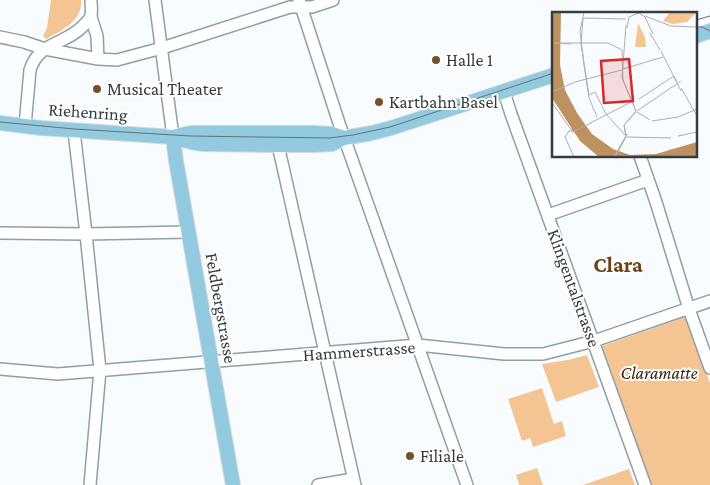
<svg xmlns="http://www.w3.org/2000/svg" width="710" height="485" font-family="'Crimson Pro',serif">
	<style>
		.green { fill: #f5c493 }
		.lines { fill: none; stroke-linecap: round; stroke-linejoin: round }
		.minor-casing { stroke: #8e9fa7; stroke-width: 14 }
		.major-casing { stroke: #d7d8d9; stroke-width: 16 }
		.minor { stroke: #fff; stroke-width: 11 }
		.major { stroke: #92cae0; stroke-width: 14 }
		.tram { stroke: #6a7073; stroke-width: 1 }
		.poi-dot { fill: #74502a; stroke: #fff; stroke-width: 2 }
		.labels { text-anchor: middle; stroke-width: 4; stroke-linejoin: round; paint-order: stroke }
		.poi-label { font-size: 18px; fill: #353c3f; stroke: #fff; text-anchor: start }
		.street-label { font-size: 18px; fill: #353c3f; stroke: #fff }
		.park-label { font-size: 18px; font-style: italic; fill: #3a260f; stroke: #fff }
		.district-label { font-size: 22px; font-weight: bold; fill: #6c4517; stroke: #fff }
		.inset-river { fill: none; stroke: #c09160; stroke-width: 2.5 }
		.inset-road { fill: none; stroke: #abafb2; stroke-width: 1 }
		.view { fill: #d62828; fill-opacity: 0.15; stroke: #d62828; stroke-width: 2.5 }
		.inset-edge { fill: none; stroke: #353c3f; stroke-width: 2.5 }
	</style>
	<rect width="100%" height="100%" fill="#f9fcfe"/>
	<!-- green -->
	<path class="green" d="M51 0H81C83 21 62 30 46 39L43 36 47 28Z
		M688 316 710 383V485H652L602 346Z
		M587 355 599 387 556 402 542 364 568 360Z
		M542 388 554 424 562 421 566 436 533 447 530 438 522 441 508 399Z
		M537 468 543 485H519L516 475Z
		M629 469 635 485H583Z"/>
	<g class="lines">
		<!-- minor casing -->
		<g class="minor-casing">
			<path id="minor" d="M155 0 173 137
				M299 0 339 123 467 485
				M91 17 97 36 98 59
				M0 37 24 42 45 49 98 59 117 60 162 48 290 7H312L333 0
				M504 92 511 114 645 485
				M25 126 30 70C39 41 66 45 84 25 86 23 90 19 91 16 92 11 91 5 91 0
				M74 131 86 234 100 370 90 485
				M278 145 355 485
				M640 156 656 202 689 309 710 368
				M548 215 648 180
				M0 233 86 234 189 232
				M0 369 58 374 418 345 504 354H543L594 341 710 301
				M318 485 353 479"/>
		</g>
		<!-- major casing -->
		<g class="major-casing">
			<path id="major" d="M696 36 710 31
				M0 123 41 128 173 137 191 142 203 144 278 145H314L332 144 344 138 372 133 391 128 554 75
				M176 136 191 133H315L332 134 344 138
				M173 137 176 161 233 485"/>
		</g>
		<!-- minor -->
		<use href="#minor" class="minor"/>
		<!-- major -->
		<use href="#major" class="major"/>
		<!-- tram -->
		<path class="tram" d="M696 20 710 16
			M696 27H702L710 31
			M0 122 74 129 191 136 329 138 353 135 390 127 554 73"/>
	</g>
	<!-- markers -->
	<g class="poi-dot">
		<circle cx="436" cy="60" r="5"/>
		<circle cx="97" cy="89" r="5"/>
		<circle cx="379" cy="102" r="5"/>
		<circle cx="410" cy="456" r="5"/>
	</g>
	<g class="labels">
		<!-- poi labels -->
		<g class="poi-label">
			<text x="446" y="66">Halle 1</text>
			<text x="107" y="95">Musical Theater</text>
			<text x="389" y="108">Kartbahn Basel</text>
			<text x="420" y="462">Filiale</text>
		</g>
		<!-- street labels -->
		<g class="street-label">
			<text transform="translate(88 112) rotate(4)" y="6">Riehenring</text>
			<text transform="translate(574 288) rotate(70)" y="6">Klingentalstrasse</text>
			<text transform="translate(221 308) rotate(80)" y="6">Feldbergstrasse</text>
			<text transform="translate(359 351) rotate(-4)" y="6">Hammerstrasse</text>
		</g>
		<!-- park labels -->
		<g class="park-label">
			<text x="659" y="379">Claramatte</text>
		</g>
		<!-- district labels -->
		<g class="district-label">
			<text x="618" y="272">Clara</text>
		</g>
	</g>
	<!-- overview -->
	<g transform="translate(552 12)">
		<rect width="145" height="145" fill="#f9fcfe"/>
		<path d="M118 0H145L135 10 121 12 111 9ZM86 11 93 25 94 35H83Z" fill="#f5c493"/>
		<path d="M0 0H9L8 53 13 78 25 101 40 122 61 137 78 143 104 142 145 130V145H47L28 129 0 86Z" fill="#c09160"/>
		<path class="inset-river" d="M1 29V0M1 33 4 76M6 80 21 109V118M21 118 61 145M112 145 118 139 145 138M114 145 145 139"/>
		<path class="inset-road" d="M32 0 28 19 32 53 37 86 45 105M93 4 119 14 145 15M74 13 70 66 84 99M75 16 77 5 87 1 93 5 101 22M98 21 108 38M0 31 19 32M0 31H56L70 38 71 68 84 99 72 113 74 125 63 145M29 32 37 83 43 80 54 102 73 123M29 32 31 6 74 7M109 39 129 79M71 57 111 45M129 76 145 104M0 80 23 70 70 58M87 87 122 64 125 70M0 91 21 120 81 89M85 99 129 69M85 100 98 108M100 109 126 105 145 97M74 122 72 113 84 100M126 124 145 120M75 125 119 126M22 145 13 125 17 119H23M62 145 75 122 63 145"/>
		<path class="view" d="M77 47 81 89 52 91 49 49Z"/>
		<rect width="145" height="145" class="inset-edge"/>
	</g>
</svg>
